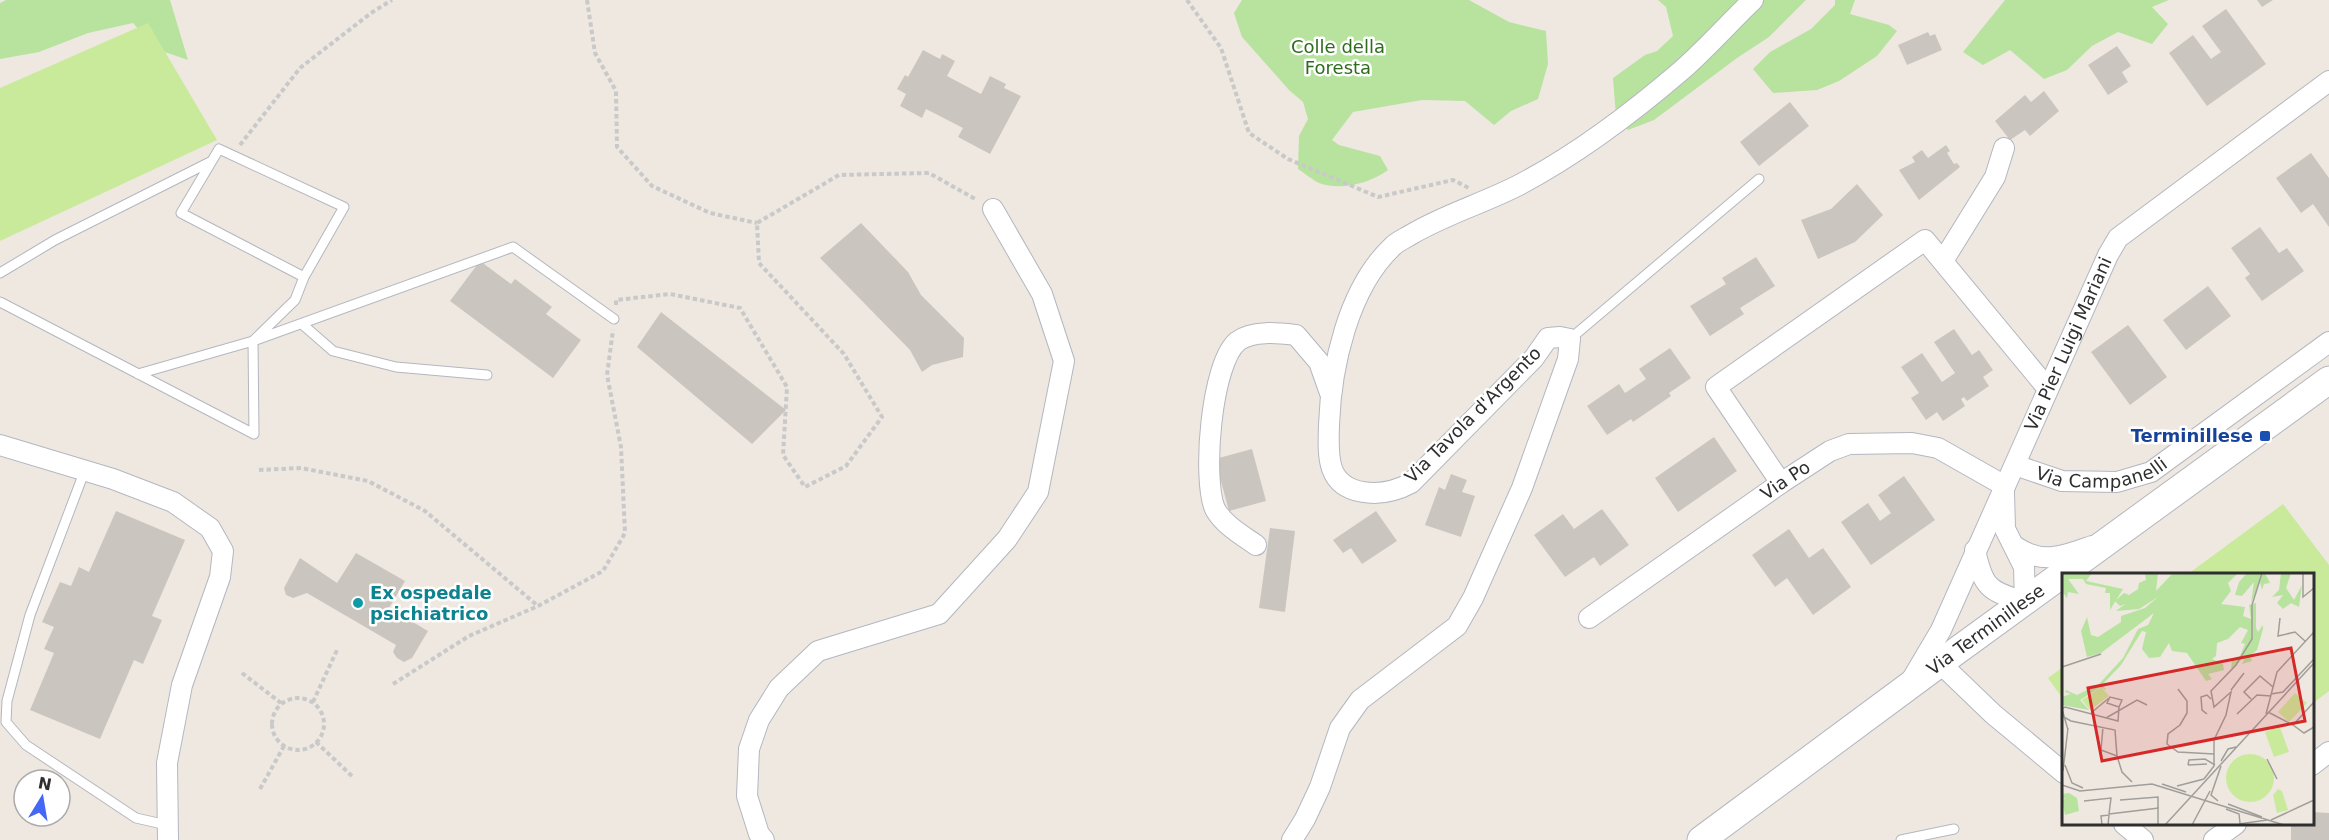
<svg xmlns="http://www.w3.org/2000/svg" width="2329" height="840" font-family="'DejaVu Sans',sans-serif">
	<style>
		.green { fill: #b7e39f }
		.pitch { fill: #c9ea9b }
		.building { fill: #cac6bf }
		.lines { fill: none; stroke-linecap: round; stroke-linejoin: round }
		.service-casing { stroke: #b4b7c0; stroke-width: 11 }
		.minor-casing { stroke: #b4b7c0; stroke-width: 22 }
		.secondary-casing { stroke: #b4b7c0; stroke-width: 29 }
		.path { stroke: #c9c9c9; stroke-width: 4; stroke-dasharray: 4.5 3; stroke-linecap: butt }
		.service { stroke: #fff; stroke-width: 9 }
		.minor { stroke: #fff; stroke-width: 20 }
		.secondary { stroke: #fff; stroke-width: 27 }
		.transit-dot { fill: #1a4fb4; stroke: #fff; stroke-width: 2 }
		.culture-dot { fill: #0f9aa8; stroke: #fff; stroke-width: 2 }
		.labels { text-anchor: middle; stroke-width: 5; stroke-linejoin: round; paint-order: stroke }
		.park-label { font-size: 18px; fill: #2e6c1d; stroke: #fff }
		.street-label { font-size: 18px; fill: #2e2e2e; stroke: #fff }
		.transit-label { font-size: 18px; font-weight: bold; fill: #164399; stroke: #fff; text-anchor: end }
		.culture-label { font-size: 18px; font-weight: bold; fill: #0d838f; stroke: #fff; text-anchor: start }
		.inset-road { fill: none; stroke: #a19e99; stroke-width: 1.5 }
		.view { fill: #d62828; fill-opacity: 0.15; stroke: #d62828; stroke-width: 3 }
		.inset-edge { fill: none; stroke: #2e2e2e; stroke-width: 3 }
	</style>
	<rect width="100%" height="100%" fill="#eee8e1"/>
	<!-- green -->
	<path class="green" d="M6 0H170L188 60 156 49 133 23 88 33 39 52 0 59V3Z
		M1242 0H1469L1509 22 1546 31 1548 64 1538 99 1511 111 1494 125 1465 101 1422 100 1353 112 1332 140 1339 145 1380 156 1388 170C1370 183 1342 191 1319 183 1312 180 1305 173 1298 169L1299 136 1308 119 1303 102 1289 90 1242 37 1234 13Z
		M1658 0H1806L1769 37 1737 58 1654 120 1628 130 1616 116 1613 78 1645 55 1657 51 1673 36 1666 7Z
		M1835 0H1855L1850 14 1889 25 1897 31 1877 56 1839 81 1817 90 1773 93 1753 69 1770 52 1811 29 1835 5Z
		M2005 0H2169L2152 7 2168 24 2152 44 2118 32 2092 46 2067 70 2044 79 2010 50 1983 65 1963 52Z"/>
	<!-- pitch -->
	<path class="pitch" d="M148 23 217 140 0 241V88Z
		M2283 504 2329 565V691L2313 703 2312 574H2188Z
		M2063 667V699L2048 678Z"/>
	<!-- building -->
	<path class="building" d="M2257 0H2273L2262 7Z
		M2226 9 2266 64 2207 106 2169 53 2193 35 2211 59 2221 52 2202 26Z
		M1928 32 1930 36 1935 34 1942 50 1907 65 1898 45Z
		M2117 46 2131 66 2122 72 2128 82 2108 95 2088 65Z
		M923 50 940 59 942 54 955 61 947 76 981 94 990 76 1006 84 1004 88 1021 96 990 154 958 137 963 128 926 109 922 118 900 106 906 94 897 89 905 75 908 77Z
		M2044 91 2059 111 2030 136 2025 130 2010 140 1995 121 2025 95 2031 102Z
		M1790 102 1809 126 1759 166 1740 142Z
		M1946 145 1950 151 1947 153 1954 164 1957 163 1960 167 1919 200 1899 170 1915 162 1912 157 1922 150 1928 158Z
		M2311 153 2329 178V227L2313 204 2301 213 2276 178Z
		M1857 184 1883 215 1855 242 1818 259 1801 220 1831 209Z
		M861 223 908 272 921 295 964 338 963 357 932 365 922 372 910 350 820 258Z
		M2260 227 2279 253 2287 248 2304 271 2262 301 2245 278 2250 274 2231 248Z
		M1756 257 1775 286 1740 308 1744 314 1710 336 1690 306 1726 284 1722 278Z
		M480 261 511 284 515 279 552 307 546 314 581 340 553 378 450 301Z
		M2208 286 2231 316 2186 350 2163 320Z
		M661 312 786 410 752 444 637 347Z
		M2128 325 2167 377 2130 405 2091 352Z
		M1954 329 1972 355 1979 350 1993 370 1983 377 1989 386 1967 401 1964 397 1961 399 1965 406 1943 421 1937 412 1926 420 1911 398 1919 393 1901 367 1922 353 1942 382 1955 373 1934 342Z
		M1670 348 1691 378 1669 393 1671 396 1633 422 1631 419 1607 435 1587 406 1619 384 1625 393 1646 379 1639 369Z
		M1714 437 1737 471 1678 512 1655 478Z
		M1252 449 1266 501 1229 511 1215 459Z
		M1451 474 1467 480 1462 492 1475 496 1461 537 1425 525 1439 487 1445 490Z
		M1904 476 1935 520 1871 565 1841 522 1868 503 1880 521 1891 513 1878 495Z
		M1602 509 1629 545 1600 566 1594 557 1565 577 1534 535 1563 514 1574 529Z
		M116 511 185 540 152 616 162 620 143 664 134 660 100 739 30 710 54 653 44 649 54 627 42 622 60 582 71 586 79 567 89 572Z
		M1376 511 1397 541 1362 564 1351 548 1343 553 1333 540Z
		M1270 528 1295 531 1285 612 1259 608Z
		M1789 529 1809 558 1823 548 1851 587 1813 615 1787 578 1775 587 1752 555Z
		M356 553 405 581 389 608 428 631 412 658 404 662 397 658 393 652 396 645 307 593 293 598 286 595 284 588 300 558 337 583Z
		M2312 812 2329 813V840H2291V824H2312Z"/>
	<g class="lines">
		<!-- service casing -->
		<g class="service-casing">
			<path id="service" d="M0 273 55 240 210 162
				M0 302 254 434 253 341 295 300 304 277 181 213 219 149 344 207 304 277
				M302 324 333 351 396 367 487 375
				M1570 339 1759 179
				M138 374 253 341 513 247 614 319
				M85 470 30 615 7 701 6 722 26 745 136 818 167 825
				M1901 840 1954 829"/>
		</g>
		<!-- minor casing -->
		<g class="minor-casing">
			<g id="minor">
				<path d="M1943 261 1995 177 2004 148"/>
				<path d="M0 445 113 479 173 502 210 528 223 551 220 577 182 685 167 763 168 840"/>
				<path id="s1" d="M2015 465 2062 481 2117 482 2151 472 2329 342"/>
				<path d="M1781 483 1716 387 1925 240 2048 389"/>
				<path d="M1256 545C1242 535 1223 524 1215 509 1202 479 1211 362 1238 341 1253 330 1278 333 1296 335L1319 362 1330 393"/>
				<path d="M2016 547C2043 565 2064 556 2092 546"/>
				<path d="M1975 550C1983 587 1988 591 2025 602L2024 567 2005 529 2004 492"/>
				<path id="s2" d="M1589 618 1781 483 1830 451 1849 444 1912 443 1938 448 2005 486"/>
				<path d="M1940 663 1993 714 2064 773"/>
				<path id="s3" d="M1912 679 1941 630 2108 255 2118 238 2329 81"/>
				<path d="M2312 765 2329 752"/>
				<path d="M2124 824 2143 840"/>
				<path d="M764 840 759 834 747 796 749 749 759 720 779 688 818 651 939 614 1007 539 1038 492 1064 361 1042 294 993 209"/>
				<path d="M1292 840 1305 819 1320 787 1340 728 1360 700 1457 626 1473 598 1522 488 1568 359 1570 339 1560 337 1548 338 1534 358 1411 483C1396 491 1381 495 1363 492 1326 486 1328 456 1329 425 1331 367 1348 288 1393 246 1398 241 1406 238 1412 234 1446 214 1484 203 1519 185 1578 154 1632 113 1682 70 1707 48 1729 23 1753 0"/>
				<path d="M2214 840 2236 824"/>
			</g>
		</g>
		<!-- secondary casing -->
		<g class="secondary-casing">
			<g id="secondary">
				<path id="s4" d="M1701 840 1940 663 2329 380"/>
			</g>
		</g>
		<!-- path -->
		<path class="path" d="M587 0 595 53 616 91 617 147 652 186 710 213 757 223
			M1187 0 1221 48 1249 133 1288 159 1378 197 1453 180 1469 188
			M240 145 300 68 371 13 392 0
			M616 305V300L670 294 740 308 787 387 783 455 805 487 846 466 882 417 844 354 759 263 757 223 839 175 929 173 977 200
			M259 470 301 468 368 481 425 511 538 606
			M242 673 281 703
			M393 684 469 636 538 606 603 571 625 533 621 447 607 375 613 330
			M272 724a26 26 0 1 1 52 0a26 26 0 1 1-52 0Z
			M313 702 337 650
			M316 742 353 777
			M260 789 284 746"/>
		<!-- service -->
		<use href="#service" class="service"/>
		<!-- minor -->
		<use href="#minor" class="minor"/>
		<!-- secondary -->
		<use href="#secondary" class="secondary"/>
	</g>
	<!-- markers -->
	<rect class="transit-dot" x="2259" y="430" width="12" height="12" rx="3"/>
	<circle class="culture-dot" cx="358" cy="603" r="6"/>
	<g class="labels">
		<!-- park labels -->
		<g class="park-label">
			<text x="1338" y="53">Colle della<tspan x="1338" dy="21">Foresta</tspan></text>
		</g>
		<!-- street labels -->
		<g class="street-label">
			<text dy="6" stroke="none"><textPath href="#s3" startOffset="370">Via Pier Luigi Mariani</textPath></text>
			<text transform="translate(1473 415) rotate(-45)" y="6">Via Tavola d'Argento</text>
			<text dy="6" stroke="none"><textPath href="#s1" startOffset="90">Via Campanelli</textPath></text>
			<text dy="6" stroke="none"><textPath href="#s2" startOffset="240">Via Po</textPath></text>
			<text dy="6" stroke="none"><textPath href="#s4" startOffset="354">Via Terminillese</textPath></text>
		</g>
		<!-- transit labels -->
		<g class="transit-label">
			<text x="2253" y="442">Terminillese</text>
		</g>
		<!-- culture labels -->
		<g class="culture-label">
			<text x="370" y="599">Ex ospedale<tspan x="370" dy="21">psichiatrico</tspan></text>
		</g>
	</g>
	<!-- overview -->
	<g transform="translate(2062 573)">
		<rect width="252" height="252" fill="#eee8e1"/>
		<path d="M0 0H30L24 8 61 16 48 37V20H43L44 15 24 11 21 6H6L17 21 6 19 5 25 0 18ZM83 0H96L94 18 111 0H176L166 10 169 18 159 31 183 34 181 43 189 46 187 32 194 30V55L196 59 201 52V56L195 77 188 83 190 88 180 91 184 82 169 97 170 86 178 83 183 71 179 70 186 57 178 54 166 66 155 70 154 83 150 86 161 91 162 97 146 101 150 106 144 108 125 80 110 78 107 70 98 84 87 85 80 76 84 59 80 58 59 92 41 111 44 117 38 114 18 127 27 137 0 132V124L9 121 3 119 4 117 15 122 37 111 61 85 76 56 86 52 92 40 39 80 25 84 19 58 25 44 29 62 36 64 59 49V43L83 35 96 24 77 36 54 38 63 31 58 33 53 28 62 20 67 22 76 16 77 10 84 7ZM185 0H203L208 10 202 11 200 17 198 9 189 30 192 9 180 23 173 22 177 9ZM219 0H229L224 15 232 27 240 12 237 34 229 30 221 36 215 30 221 22 210 24 217 17ZM7 220 15 225 17 238 3 242 0 227 4 225 0 226V221Z" fill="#b7e39f"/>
		<path d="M39 114 47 123 28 137 20 127ZM233 120 245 130 227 149 216 139ZM218 154 227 179 212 184 203 159ZM164 205a24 24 0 1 1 48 0a24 24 0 1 1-48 0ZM216 216 220 218 226 237 215 240 211 222Z" fill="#c9ea9b"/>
		<path class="inset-road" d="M241 0V24L252 15M218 45 216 63 233 59 243 68M0 94 39 81M116 116 125 128V140L118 152 106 161 105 171 116 179 152 181M169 117 182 100M209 121 221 119 252 86M189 126 182 119 198 103 211 114M206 139 231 152 252 129M29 140 47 125M145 141 140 137 139 124 145 122 149 126M175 141 195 122 209 123M204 141 215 99 252 59M0 143 9 148 53 157 55 183 60 199 70 209M44 145 75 127 85 132M231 152 242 160 252 154M41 154 39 177 55 183M6 157 0 136 3 134 56 148 57 134 45 130 48 124 60 127 57 134M205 186 215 206M159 188 166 176 174 174M3 192 10 210 21 215M126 192 127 187 143 186 153 192M126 192 145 191M1 198 6 155M142 206 152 193V167L164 142 169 119 152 134 149 118 174 92 190 66V32L200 0M100 211 124 219M0 212 18 218 90 211 222 252M115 213 142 206M58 227 96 224V252M22 228 49 225 47 241M156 228 149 222 159 193M166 231 200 244M164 236 177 241 178 250M47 241 97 235M209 247 252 227M177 251 205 247M40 252 39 243 47 242 46 252M103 252 252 90M130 252 148 218"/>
		<path class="view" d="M229 75 243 148 40 188 26 115Z"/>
		<rect width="252" height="252" class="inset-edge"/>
	</g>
	<!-- north arrow -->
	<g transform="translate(42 798) rotate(11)"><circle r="28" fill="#ffffff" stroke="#ababab" stroke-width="1.5"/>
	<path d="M0-4.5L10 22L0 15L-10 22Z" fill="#4567f7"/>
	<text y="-9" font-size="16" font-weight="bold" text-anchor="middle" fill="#2e2e2e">N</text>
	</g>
</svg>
